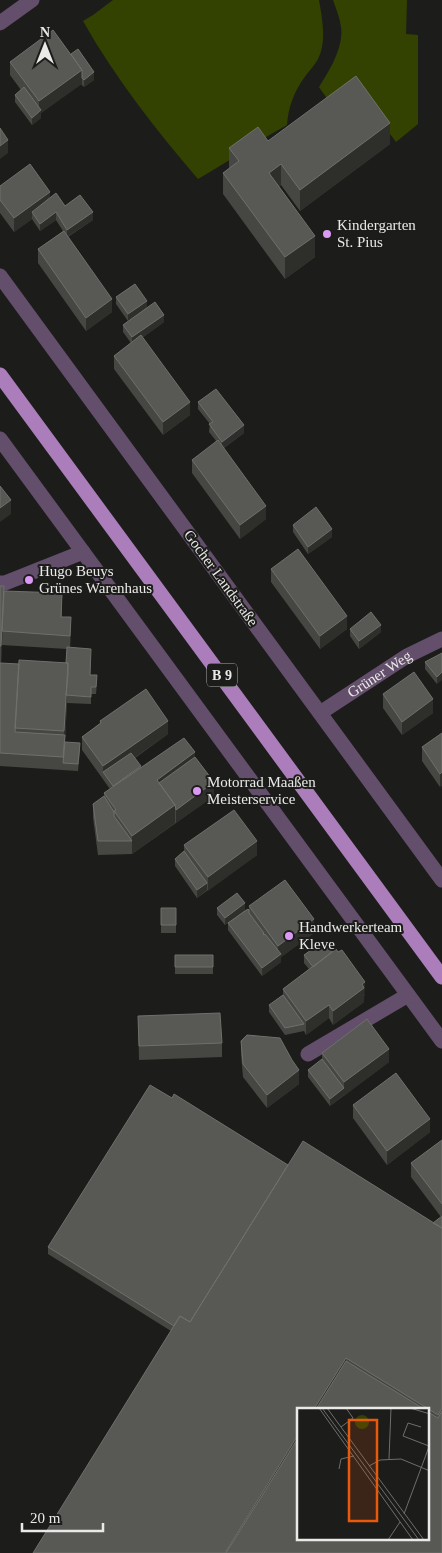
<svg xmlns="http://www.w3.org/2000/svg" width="442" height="1553" font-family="Georgia,serif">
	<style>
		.green { fill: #334200 }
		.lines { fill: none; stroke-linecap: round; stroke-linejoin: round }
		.minor { stroke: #634e6b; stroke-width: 15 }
		.major { stroke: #ab7ebb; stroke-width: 15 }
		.wall { fill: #464743; fill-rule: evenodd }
		.shaded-wall { fill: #2e2f2b }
		.building { fill: #585955; stroke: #6e706c }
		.poi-dot { fill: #dc99f4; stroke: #1c1d1a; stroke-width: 2 }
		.labels { text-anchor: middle; stroke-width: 4; stroke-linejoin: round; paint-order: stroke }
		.shield { fill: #1c1d1a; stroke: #acacaa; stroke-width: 1 }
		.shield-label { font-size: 14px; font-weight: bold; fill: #e9eae7 }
		.poi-label { font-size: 15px; fill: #e9eae7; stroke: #1c1d1a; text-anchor: start }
		.street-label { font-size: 15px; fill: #e9eae7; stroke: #1c1d1a }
		.inset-road { fill: none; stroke: #6e6f6c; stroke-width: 1 }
		.view { fill: #e8590c; fill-opacity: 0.15; stroke: #e8590c; stroke-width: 2.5 }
		.inset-edge { fill: none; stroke: #e9eae7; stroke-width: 2.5 }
	</style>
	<rect width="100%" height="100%" fill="#1c1d1a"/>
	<!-- green -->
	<path class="green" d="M113 0H319C322 18 327 41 318 59 315 65 308 72 304 78 294 92 288 108 287 125 256 142 228 162 198 179 156 130 115 78 83 21L93 15Z
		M333 0H407L406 34 418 35V124L396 142 359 92 335 110 319 87C329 71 344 47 341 27 340 18 336 9 333 0Z"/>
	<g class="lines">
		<!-- minor -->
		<g class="minor">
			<path d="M0 23 32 0"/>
			<path d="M0 276 442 880"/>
			<path d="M0 439 442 1041"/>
			<path d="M0 583H5L83 552"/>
			<path id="s1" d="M320 713 407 656 442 639"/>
			<path d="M308 1054 408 995"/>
		</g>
		<!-- major -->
		<path class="major" d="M0 375 442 977"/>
	</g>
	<!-- wall -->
	<path class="wall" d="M71 54 94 80 84 87 81 84 41 113V118L32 125 15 102V95L21 90 10 75V62Z
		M268 141 390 144 300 211 281 185 279 186 315 257 285 279 223 194V173L229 169V148Z
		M0 186 50 197 93 220 68 237 112 312 86 331 38 263V249L63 231 56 220 40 231 32 219 14 232 0 213Z
		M116 297 147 307 164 322 142 338 190 415 163 435 114 369V356L131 343 123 332V325L128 321 116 304Z
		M198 402 244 433 224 448 266 519 240 539 192 473V460L217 442 209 432 210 424 198 409Z
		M293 525 332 537 308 554 293 532Z
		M271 569 347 629 320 649 271 582Z
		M0 586 4 591 62 607V617L71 631 70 647 91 656 90 675 97 683 96 694H91V704L67 703 65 742 80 750 78 771 0 766ZM2 645 67 649 66 663 19 664 1 663Z
		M350 629 381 632 359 649 350 636Z
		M442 653 437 684 425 669V662Z
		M383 694 433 713 402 735 383 708Z
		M100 721 168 734 135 758 141 767 195 757 214 796 132 854 98 855 93 818V804L104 797V793L110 789 82 750V737L100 723Z
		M442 733 440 787 422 761V747Z
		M184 845 257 855 197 898 175 866V859L184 851Z
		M249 906 314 933 281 957V962L262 976 228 930V923L225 925 217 915V908L249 910Z
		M161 908H176V933H161Z
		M175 955H213V974H175Z
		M304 955 365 995 364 996V1002L333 1025 329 1018 306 1035 304 1031 285 1035 269 1012V1005L283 995V989L309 969 304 963Z
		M138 1016 222 1043V1057L139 1060Z
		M241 1041 299 1084 267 1108 243 1077 241 1054Z
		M322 1053 389 1062 330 1106 308 1077V1070L322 1060Z
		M172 1098 288 1165 433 1223 441 1217 411 1177V1163L442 1140V1553L171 1331 48 1254V1247ZM298 1409H428V1539Z
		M353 1105 430 1132 387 1165 353 1118Z"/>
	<!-- shaded-wall -->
	<path class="shaded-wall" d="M82 70V84L41 113V118L32 125V118L39 112V101Z
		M94 72V80L84 87V80Z
		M390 123V144L300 211V190Z
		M8 140V153L0 159V146Z
		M281 164V185L269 194V173Z
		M50 192V206L32 212V219L14 232V218Z
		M56 212V220L40 231V224Z
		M93 212V220L67 237V230Z
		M315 236V257L285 279V257Z
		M112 299V312L86 331V318Z
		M147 301V308L128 322V314Z
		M164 315V322L132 345V337Z
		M190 402V415L163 435V422Z
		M244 425V433L222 449V442Z
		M11 500V514L0 522V508Z
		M266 506V519L240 539V525Z
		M332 529V537L308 554V547Z
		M4 604 1 664V646Z
		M347 616V629L320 649V636Z
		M71 617V631L70 649V636Z
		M381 625V632L359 649V641Z
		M68 663 65 749 63 763 64 731Z
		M442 672V680L437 684V677Z
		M433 699V713L402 735V722Z
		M168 721V734L107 777 103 772V766Z
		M195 752V770L164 793 157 780Z
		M442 772V786L440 787V774Z
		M214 782V796L176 823V810Z
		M175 805V823L132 854V836Z
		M257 841V855L208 891V877Z
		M207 883V890L197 898V890Z
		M245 903V910L225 925V918Z
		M314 919V933L281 957V962L262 976V968L278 957V946Z
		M365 982 364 1002 333 1025V1011Z
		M329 1005V1018L306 1035V1021Z
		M389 1049V1062L344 1096V1082Z
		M299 1070V1084L267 1108V1095Z
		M344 1088V1095L330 1106V1099Z
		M430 1119V1132L387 1165V1151Z
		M346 1358V1379L327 1409H314Z
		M298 1435V1456L238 1553H225Z"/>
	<!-- building -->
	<path class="building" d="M53 30 82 70 39 101 10 62Z
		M78 49 94 72 84 80 82 78V70L71 54Z
		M356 76 390 123 300 190 281 164 269 173 315 236 285 257 223 173 239 161 229 148 258 127 268 141Z
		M24 87 41 110 32 118 15 95Z
		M0 128 8 140 0 146Z
		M30 164 50 192 14 218 0 200V186Z
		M56 193 65 206 80 195 93 212 67 230 56 212 40 224 32 212Z
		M64 231 112 299 86 318 38 249Z
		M135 284 147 301 128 314 116 297Z
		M155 302 164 315 132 337 123 325Z
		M141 335 190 402 163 422 114 356Z
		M216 389 244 425 222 442 209 424 213 422 198 402Z
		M218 440 266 506 240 525 192 460Z
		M0 486 11 500 0 508Z
		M316 507 332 529 308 547 293 525Z
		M298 549 347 616 320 636 271 569Z
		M0 586H4L1 646H0Z
		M4 591 62 593 61 617H71L70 636 2 631Z
		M371 612 381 625 359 641 350 629Z
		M67 647 91 649 90 675H97L96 687H91V697L66 695 68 674V663H66Z
		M442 653V672L437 677 425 662Z
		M19 660 68 663 64 731 15 728Z
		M0 663 19 664 15 732 65 735 63 757 0 753Z
		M414 672 433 699 402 722 383 694Z
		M146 689 168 721 103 766 82 737 101 723 100 721Z
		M442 733V772L440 774 422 747Z
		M184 738 195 752 157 780 175 805 132 836 114 811 116 810 104 793Z
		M65 742 80 743 78 764 63 763Z
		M131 753 141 766 113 786 103 772Z
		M195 757 214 782 176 810 175 805 159 783Z
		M104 796 114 812V816L132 841H98L93 804Z
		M234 810 257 841 208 877 184 845Z
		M184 851 207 883 197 890 175 859Z
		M285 880 314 919 278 946 249 906Z
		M237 893 245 903 225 918 217 908Z
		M161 908H176V925H161Z
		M248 909 249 910V913L264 933 263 934 264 935 265 934 281 954 262 968 228 923Z
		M324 941 332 952 313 967 304 955Z
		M336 949 338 952 342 950 365 982 362 984 364 988 333 1011 329 1005 306 1021 283 989Z
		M175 955H213V967H175Z
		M283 995 304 1024 285 1028 269 1005Z
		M220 1013 222 1043 139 1046 138 1016Z
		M367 1019 389 1049 344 1082 322 1053Z
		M247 1035 280 1038 292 1060 299 1070 267 1095 243 1064 241 1041Z
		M322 1059 344 1088 330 1099 308 1070Z
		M396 1073 430 1119 387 1151 353 1105Z
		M150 1085 172 1098 174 1094 288 1165 190 1322 180 1316 174 1326 48 1247Z
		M442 1140V1204L411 1163Z
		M303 1141 442 1228V1408L438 1415 346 1358 314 1409H298V1435L225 1553H33L180 1316 190 1322Z
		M442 1216V1228L433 1223Z
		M346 1361 424 1409H316Z
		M442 1411V1553H226L298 1438V1539H428V1412L438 1418Z"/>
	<!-- markers -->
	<g class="poi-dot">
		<circle cx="327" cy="234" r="5"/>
		<circle cx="29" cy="580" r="5"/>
		<circle cx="197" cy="791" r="5"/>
		<circle cx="289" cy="936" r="5"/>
	</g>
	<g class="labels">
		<!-- shield labels -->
		<rect class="shield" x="207" y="663.5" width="30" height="23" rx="4"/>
		<g class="shield-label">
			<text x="222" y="680">B 9</text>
		</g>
		<!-- poi labels -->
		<g class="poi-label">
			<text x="337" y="230">Kindergarten<tspan x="337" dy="17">St. Pius</tspan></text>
			<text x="39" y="576">Hugo Beuys<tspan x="39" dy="17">Grünes Warenhaus</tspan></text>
			<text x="207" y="787">Motorrad Maaßen<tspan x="207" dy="17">Meisterservice</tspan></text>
			<text x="299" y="932">Handwerkerteam<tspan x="299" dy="17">Kleve</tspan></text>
		</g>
		<!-- street labels -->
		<g class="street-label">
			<text transform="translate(221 578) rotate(54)" y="5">Gocher Landstraße</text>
			<text dy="5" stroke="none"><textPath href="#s1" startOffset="71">Grüner Weg</textPath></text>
		</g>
	</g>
	<!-- overview -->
	<g transform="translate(297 1408)">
		<rect width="132" height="132" fill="#1c1d1a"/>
		<path d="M58 14a7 7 0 1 1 14 0a7 7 0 1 1-14 0Z" fill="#334200"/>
		<path class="inset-road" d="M22 0 116 132M25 0 122 132M30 0 127 132M113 0 133 6M44 19 56 10 49 0M124 19 111 15 106 28 132 38M92 51 94 0M72 58 83 52 104 51 133 63M42 61 44 51 57 48M107 106 133 36M91 132 103 114"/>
		<path class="view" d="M52 12H80V113H52Z"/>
		<rect width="132" height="132" class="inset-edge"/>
	</g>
	<!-- north arrow -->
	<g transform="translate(45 45)" stroke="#1c1d1a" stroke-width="4" paint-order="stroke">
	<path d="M0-4L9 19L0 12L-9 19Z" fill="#e9eae7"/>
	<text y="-8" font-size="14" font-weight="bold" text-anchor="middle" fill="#e9eae7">N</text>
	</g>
	<!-- scale -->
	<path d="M22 1523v8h81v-8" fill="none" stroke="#e9eae7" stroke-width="2.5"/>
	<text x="30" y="1523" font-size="15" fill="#e9eae7" stroke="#1c1d1a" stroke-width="4" paint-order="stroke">20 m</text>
</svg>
